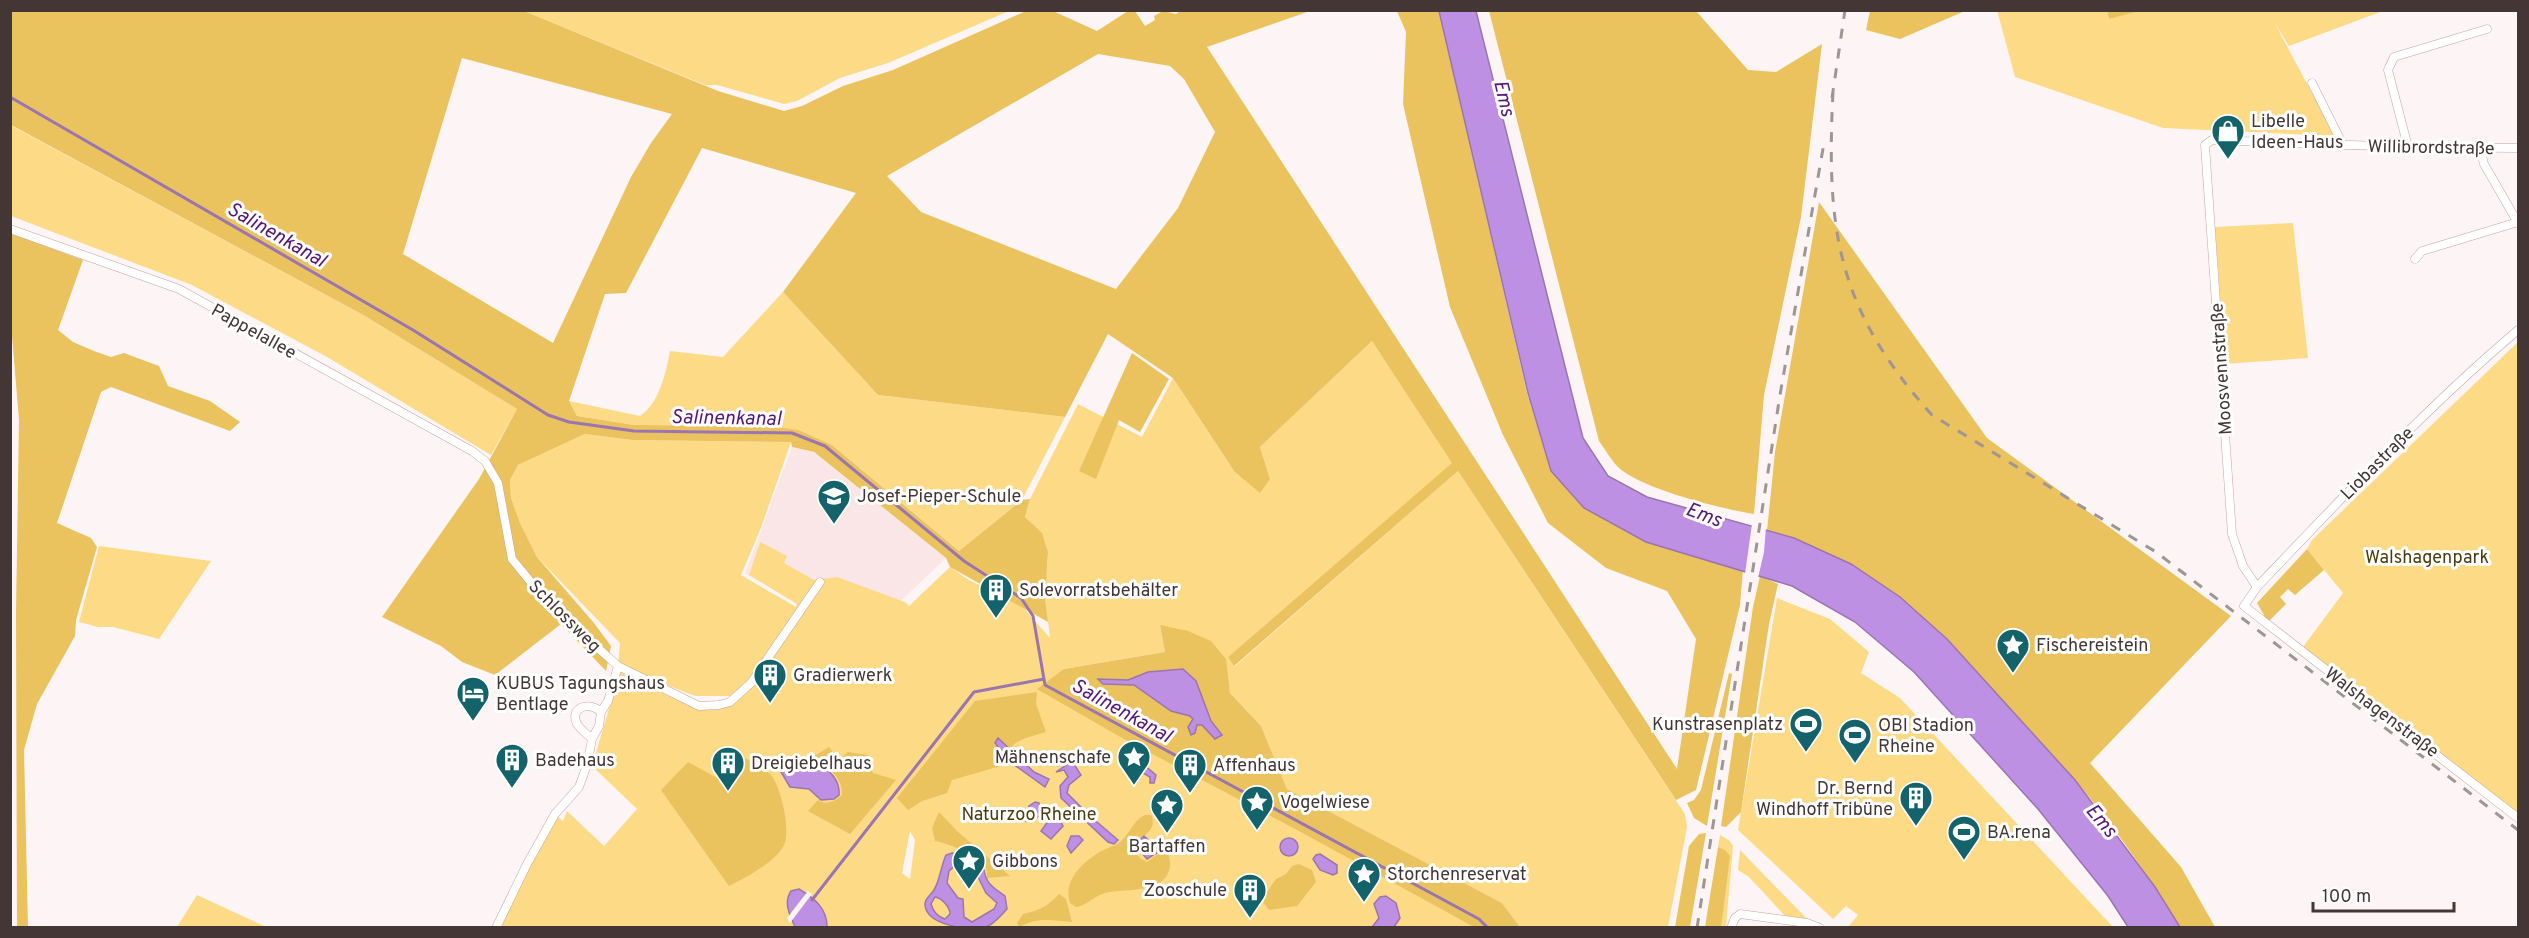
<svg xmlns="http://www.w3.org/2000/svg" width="2529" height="938" font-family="Overpass,sans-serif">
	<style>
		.built { fill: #fae6e6 }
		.green { fill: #fdda86; fill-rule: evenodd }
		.forest { fill: #eac25e; fill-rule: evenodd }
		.water { fill: #be90e3; stroke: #9a75af; stroke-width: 1.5; fill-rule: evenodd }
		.pier { fill: #fdf5f5 }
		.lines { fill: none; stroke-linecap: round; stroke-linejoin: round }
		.stream { stroke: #9a75af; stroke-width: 3 }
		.minor-casing { stroke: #c8a3a3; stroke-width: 9 }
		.minor { stroke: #fff; stroke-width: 8 }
		.rail { stroke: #a09595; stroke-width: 3; stroke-dasharray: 10 10; stroke-linecap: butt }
		.labels { text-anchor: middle; stroke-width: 6; stroke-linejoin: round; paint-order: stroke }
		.poi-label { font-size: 18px; fill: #453636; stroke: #fff; text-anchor: start }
		.street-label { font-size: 18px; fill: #453636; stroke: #fff }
		.park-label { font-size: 18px; fill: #4b3b10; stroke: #fff }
		.water-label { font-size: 20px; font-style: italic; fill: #541779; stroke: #fff }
	</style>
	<rect width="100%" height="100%" fill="#fdf5f5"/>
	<!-- built -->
	<path class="built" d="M792 447 813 452 946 558 865 635 745 574Z"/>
	<!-- green -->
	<path class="green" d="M1997 10H2107L2109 19 2139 10 2383 11 2289 46 2274 22 2335 136 2163 128 2015 77Z
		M524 11H1009L888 63 840 78 797 101 784 104 717 85H705Z
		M10 125 365 316 517 409 491 455 327 357 192 285 11 216Z
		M2293 223 2308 358 2225 364 2215 227Z
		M783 292 878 395 1065 417 1022 500 959 551 832 445 770 426 634 425 577 416 569 401 640 416C659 404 666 372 670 351L723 357Z
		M1372 341 1453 463 1228 657 1235 666 1458 471 1685 814 1687 827 1668 927H1520L1502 903 1287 789 1261 726 1230 693 1225 659 1160 625 1165 652 1064 669 1057 697 1479 927 496 928 555 814 563 821 567 811 604 846 637 809 592 766 620 672C643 684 693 713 720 704 724 702 728 699 732 696H695L618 666 620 643 537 557 520 523 511 498 510 480 518 465 585 434 632 440 791 442 761 528 741 575 796 607 797 604 749 575 760 542 787 556 784 563 814 580 837 577 905 602 909 606 950 567 969 580 1022 606 1050 638C1049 625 1046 613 1045 600 1043 559 1061 551 1025 517L1030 499 1078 404 1142 437 1173 378 1234 471 1270 479 1260 447ZM910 831 915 840 910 879 902 873Z
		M2518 342V814L2303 647 2343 593 2307 549 2312 540Z
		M99 546 211 561 159 639 113 627H98L79 622Z
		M1777 598 1830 619 1869 652 1861 673 1900 698 2112 926 1848 927 1858 915 1846 906 1833 919 1738 830Z
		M1720 835 1730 841 1733 846 1726 927H1721L1725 850 1718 847Z
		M1740 850 1808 920 1786 917 1749 877 1738 870Z
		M197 895 266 927H177Z"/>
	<!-- forest -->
	<path class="forest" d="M1182 10 1310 11 1207 47 1677 769 1696 639 1667 591 1606 568 1548 523 1503 435 1450 307 1403 104 1406 32 1397 11H1439L1527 393 1551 471 1646 542 1743 570 1740 605 1696 790 1676 800 1458 471 1234 666 1228 657 1452 463 1372 341 1260 447 1270 479 1260 493 1234 471 1173 378 1108 334 1065 417 878 395 783 292 856 193 702 148 626 293 605 294 569 401 577 416 634 425 770 426 798 430 832 445 959 551 1022 500 1030 499 1025 517 1042 533 1048 552 1045 599 1048 622 950 567 946 558 814 452 792 447 791 442 632 440 585 434 518 465 510 480 511 498 520 523 537 557 594 623 611 646 606 671 561 624 495 675 462 662 441 646 382 617 479 479 517 409 365 316 11 125 10 11H524L718 91 784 111 802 106 843 86 893 70 1026 11H1053L1097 31 1128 11H1135L1145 26 1155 20 1154 16 1163 11 1176 14ZM1098 54 1170 66 1184 79 1215 132 1178 208 1116 289 921 212 887 176ZM462 58 672 114 651 143 631 177 553 343 403 254Z
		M2107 10H2139V11L2109 19Z
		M1489 11H1696L1748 70 1776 72 1822 44 1801 217 1764 395 1754 514C1722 509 1641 489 1618 467 1611 460 1605 449 1599 441Z
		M1870 11V10L1965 11 1900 39 1866 30Z
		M1819 202 1987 438 2231 616 2090 763 2181 867 2215 927H2180C2149 877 2113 824 2074 779 2055 756 2033 734 2013 711 1937 629 1879 563 1767 531L1775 452Z
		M10 233 83 260 58 330 73 342 94 351 111 357 124 353 159 366 168 386 210 401 240 422 230 431 111 387 101 392 57 523 91 538 97 547 76 620 75 636 37 704 24 750 28 928 17 927 16 613 19 420 11 324Z
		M1132 353 1169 379 1140 432 1119 420 1096 479 1079 471Z
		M2307 549 2324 570 2295 595 2288 589 2280 597 2286 604 2268 622 2257 603Z
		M1760 576 1778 584 1769 624 1741 812 1726 827 1721 826 1753 607Z
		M1160 625 1188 631 1211 641 1226 659 1230 693 1261 726 1287 789 1502 903 1520 927H1474L1299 831 1122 738 1037 689 1064 669 1165 652Z
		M1729 673 1732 674 1707 826 1694 818 1687 803 1694 800 1701 790Z
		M1037 692 1036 704 1046 732C1024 739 1008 739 1004 765L952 780 947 793 922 801 908 810 897 798 975 701Z
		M829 747 839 760 848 752 868 755 872 760 869 764 873 773 896 780 850 834 808 811 818 800C826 806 835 801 842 795 843 776 826 766 811 758Z
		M738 754C748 760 762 766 770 774 781 785 791 831 784 845 776 862 745 878 729 886L661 790 688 762 717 778 727 757Z
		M939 812 958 832 1010 876 987 878C987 875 987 871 986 868 978 856 949 843 935 841L932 828Z
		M1145 815H1151C1158 830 1143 835 1133 845V849L1140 858 1147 862 1165 849C1169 854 1170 859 1170 866 1167 894 1126 888 1105 893 1094 896 1086 906 1076 907L1070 903C1063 881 1081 864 1098 853 1105 848 1114 847 1120 842 1130 834 1133 820 1145 815Z
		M1706 833 1690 927H1675L1689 846 1699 834Z
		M1718 847 1725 850 1730 856 1722 920 1721 927H1705Z
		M1299 864 1312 870 1316 882 1297 906 1269 910 1264 903V896L1276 879 1286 874 1292 866Z
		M1059 894 1066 899 1072 922C1052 920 1037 917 1019 927L1017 923 1023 914C1040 910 1047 907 1059 894Z"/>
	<!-- water -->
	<path class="water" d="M1439 11H1476L1583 438 1608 476 1647 497 1794 538 1851 564 1900 597 1947 639 2075 780 2155 887 2180 927H2128L2108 896 2038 809 1914 672 1855 622 1792 586 1646 542 1584 508 1551 471 1528 393Z
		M1183 669 1196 681 1211 721 1222 735 1215 739 1202 725H1197L1195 733 1191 735 1188 727 1193 719 1190 716 1171 711 1134 685 1103 684 1098 679 1128 680 1148 672Z
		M998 738 1034 772 1049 779 1045 787 1013 764 995 743Z
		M1126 754 1143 764 1156 775 1154 783H1150V777L1120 760Z
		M792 757C812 757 841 772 839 795L834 799 821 800 809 789 790 787 781 772 786 762Z
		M1072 761 1081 775 1069 785 1067 793 1085 811H1090V816L1118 840 1114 844 1108 842 1061 798 1060 786 1068 777 1064 770 1056 772Z
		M1035 802 1039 803 1042 813 1032 822 1025 821 1029 806Z
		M1052 820 1061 822 1063 826 1051 839 1041 831 1046 824Z
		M1071 836H1079L1083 840 1071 853 1067 846Z
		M1144 836 1160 851 1147 859 1135 845Z
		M1280 847a9 9 0 1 1 18 0a9 9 0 1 1-18 0Z
		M952 853 966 854 984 870C986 884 994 888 1005 896L1007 909C1001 915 994 925 985 927 970 931 927 926 925 905 924 899 931 895 934 890 940 880 941 866 946 855ZM960 862 972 875 978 877 986 893 997 903 994 909 972 922 964 917 963 899 958 898 947 883 949 871ZM935 897C942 898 950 907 950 914L945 919C938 917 933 911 931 904Z
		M1320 854 1337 865V873L1333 875 1320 870 1313 859 1316 855Z
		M799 889C815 899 827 908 827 927H795C790 915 783 903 791 891Z
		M1386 896 1396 903 1400 918 1394 927H1372L1379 918 1374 904 1380 897Z"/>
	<!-- pier -->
	<path class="pier" d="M1752 524 1766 527 1764 552 1758 578 1745 574Z
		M808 891 812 894 790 923 787 918Z"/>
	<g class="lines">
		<!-- stream -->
		<path class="stream" d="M10 97 413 330 548 415 569 422 634 431 792 433 825 446 964 561 1021 598 1033 616 1045 685 1479 919 1488 928
			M812 900 974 692 1044 679"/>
		<!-- minor casing -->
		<g class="minor-casing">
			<path id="minor" d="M2312 83 2343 145
				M2408 147 2388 70 2394 57 2487 29
				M2480 148 2484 164 2518 223
				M10 229 179 289 472 451 485 461 498 483 512 559 547 602 618 666 699 706 719 705 730 702 751 683 820 582
				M2415 259 2422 251 2518 222
				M2518 330C2425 409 2342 498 2257 587L2244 606 2518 818
				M2257 587 2243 566 2232 534 2205 145 2212 140 2408 147 2518 148
				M601 712 608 701 618 666
				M496 928 527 864 555 814 579 787 587 765 592 739 599 726 601 712C589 700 569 708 577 724 580 729 587 734 592 739
				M1731 928 1735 918 1740 914 1807 923 1820 928"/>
		</g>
		<!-- minor -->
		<use href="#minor" class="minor"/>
		<!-- rail -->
		<path class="rail" d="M1833 92C1826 230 1837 309 1932 415L2156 552 2518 830
			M1832 98 1845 10
			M1697 928 1780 395 1824 143"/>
	</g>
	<!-- icons -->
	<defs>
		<g id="shop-pin" transform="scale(1.725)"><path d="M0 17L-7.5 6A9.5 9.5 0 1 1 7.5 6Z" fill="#14636a" stroke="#fff"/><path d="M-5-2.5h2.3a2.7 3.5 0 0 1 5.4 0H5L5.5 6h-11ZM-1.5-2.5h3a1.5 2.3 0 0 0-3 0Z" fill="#fff"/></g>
		<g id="school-pin" transform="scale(1.725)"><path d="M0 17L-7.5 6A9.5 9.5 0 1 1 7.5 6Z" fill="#14636a" stroke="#fff"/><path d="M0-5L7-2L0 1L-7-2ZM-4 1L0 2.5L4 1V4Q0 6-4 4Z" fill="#fff"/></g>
		<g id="building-pin" transform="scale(1.725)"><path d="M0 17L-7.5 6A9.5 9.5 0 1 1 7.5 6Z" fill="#14636a" stroke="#fff"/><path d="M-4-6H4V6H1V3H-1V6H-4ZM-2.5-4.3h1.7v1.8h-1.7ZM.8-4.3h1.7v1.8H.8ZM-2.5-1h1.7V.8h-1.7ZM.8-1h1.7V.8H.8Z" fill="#fff"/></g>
		<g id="sight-pin" transform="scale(1.725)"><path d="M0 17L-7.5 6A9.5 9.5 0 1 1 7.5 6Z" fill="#14636a" stroke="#fff"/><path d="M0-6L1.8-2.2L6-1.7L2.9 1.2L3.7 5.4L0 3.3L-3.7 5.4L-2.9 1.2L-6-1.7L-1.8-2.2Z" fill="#fff"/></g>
		<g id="hotel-pin" transform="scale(1.725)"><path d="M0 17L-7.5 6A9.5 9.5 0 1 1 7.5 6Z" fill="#14636a" stroke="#fff"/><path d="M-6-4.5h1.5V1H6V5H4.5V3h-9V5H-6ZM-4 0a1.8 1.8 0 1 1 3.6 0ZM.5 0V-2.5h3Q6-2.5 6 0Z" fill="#fff"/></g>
		<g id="stadium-pin" transform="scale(1.725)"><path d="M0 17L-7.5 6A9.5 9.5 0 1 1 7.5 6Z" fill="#14636a" stroke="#fff"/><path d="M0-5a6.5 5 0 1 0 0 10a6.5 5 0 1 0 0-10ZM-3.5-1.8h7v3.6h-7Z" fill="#fff"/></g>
	</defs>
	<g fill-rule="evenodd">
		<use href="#shop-pin" x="2228" y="131"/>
		<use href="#school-pin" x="834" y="496"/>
		<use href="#building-pin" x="996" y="590"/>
		<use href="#sight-pin" x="2013" y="645"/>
		<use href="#building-pin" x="770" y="675"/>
		<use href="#hotel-pin" x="473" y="693"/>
		<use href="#stadium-pin" x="1806" y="724"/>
		<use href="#stadium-pin" x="1855" y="735"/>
		<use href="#sight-pin" x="1134" y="757"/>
		<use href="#building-pin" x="512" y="760"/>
		<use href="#building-pin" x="728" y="763"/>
		<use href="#building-pin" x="1190" y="765"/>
		<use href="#building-pin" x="1916" y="798"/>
		<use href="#sight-pin" x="1257" y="802"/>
		<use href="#sight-pin" x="1167" y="805"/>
		<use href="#stadium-pin" x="1964" y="832"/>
		<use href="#sight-pin" x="969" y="861"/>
		<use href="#sight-pin" x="1364" y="874"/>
		<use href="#building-pin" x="1250" y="890"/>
	</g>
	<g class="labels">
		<!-- poi labels -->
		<g class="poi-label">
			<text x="2251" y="127">Libelle<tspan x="2251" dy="21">Ideen-Haus</tspan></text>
			<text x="857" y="502">Josef-Pieper-Schule</text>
			<text x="1019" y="596">Solevorratsbehälter</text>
			<text x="2036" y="651">Fischereistein</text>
			<text x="793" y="681">Gradierwerk</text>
			<text x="496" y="689">KUBUS Tagungshaus<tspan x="496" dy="21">Bentlage</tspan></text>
			<text x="1783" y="730" text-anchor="end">Kunstrasenplatz</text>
			<text x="1878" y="731">OBI Stadion<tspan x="1878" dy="21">Rheine</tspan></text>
			<text x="1111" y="763" text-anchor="end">Mähnenschafe</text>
			<text x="535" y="766">Badehaus</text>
			<text x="751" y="769">Dreigiebelhaus</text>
			<text x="1213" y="771">Affenhaus</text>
			<text x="1893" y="794" text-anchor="end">Dr. Bernd<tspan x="1893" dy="21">Windhoff Tribüne</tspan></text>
			<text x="1280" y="808">Vogelwiese</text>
			<text x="1987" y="838">BA.rena</text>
			<text x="1167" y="852" text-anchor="middle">Bartaffen</text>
			<text x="992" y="867">Gibbons</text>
			<text x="1387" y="880">Storchenreservat</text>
			<text x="1227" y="896" text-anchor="end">Zooschule</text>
		</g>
		<!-- street labels -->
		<g class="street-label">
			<text transform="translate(2431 147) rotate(1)" y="6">Willibrordstraße</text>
			<text transform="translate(254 331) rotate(29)" y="6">Pappelallee</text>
			<text transform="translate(2221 369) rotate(-94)" y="6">Moosvennstraße</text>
			<text transform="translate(2377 463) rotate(-45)" y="6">Liobastraße</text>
			<text transform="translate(565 616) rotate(45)" y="6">Schlossweg</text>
			<text transform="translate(2382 712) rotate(37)" y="6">Walshagenstraße</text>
		</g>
		<!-- park labels -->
		<g class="park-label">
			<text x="2427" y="563">Walshagenpark</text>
			<text x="1029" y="820">Naturzoo Rheine</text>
		</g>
		<!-- water labels -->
		<g class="water-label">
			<text transform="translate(1505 98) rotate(77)" y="7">Ems</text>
			<text transform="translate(277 234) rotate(30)" y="7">Salinenkanal</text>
			<text transform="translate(726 417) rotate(1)" y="7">Salinenkanal</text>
			<text transform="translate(1704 514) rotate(21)" y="7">Ems</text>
			<text transform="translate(1122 710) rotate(29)" y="7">Salinenkanal</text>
			<text transform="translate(2102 820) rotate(50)" y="7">Ems</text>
		</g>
	</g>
	<!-- border -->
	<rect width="2529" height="938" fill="none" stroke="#453636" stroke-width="24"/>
	<!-- scale -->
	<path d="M2313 902v9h141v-9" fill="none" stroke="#453636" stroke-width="3"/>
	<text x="2322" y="902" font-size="18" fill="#453636" stroke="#ffffff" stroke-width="4.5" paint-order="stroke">100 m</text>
</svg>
